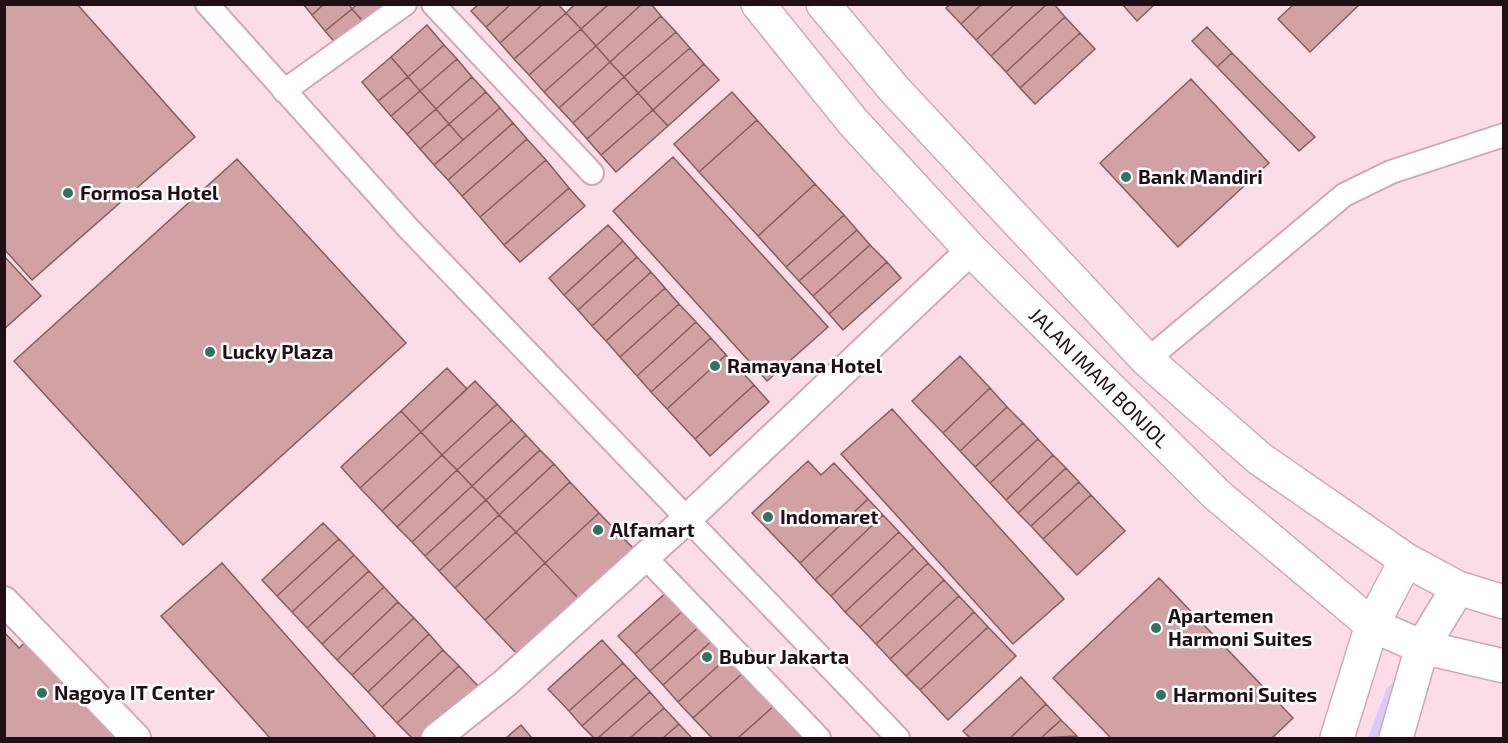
<svg xmlns="http://www.w3.org/2000/svg" width="1508" height="743" font-family="'Exo 2',sans-serif">
	<style>
		.green { fill: #d7cafd }
		.building { fill: #d2a1a3; stroke: #875c5d; stroke-width: 1.5 }
		.lines { fill: none; stroke-linecap: round; stroke-linejoin: round }
		.minor-casing { stroke: #d4a6b5; stroke-width: 26 }
		.tertiary-casing { stroke: #d4a6b5; stroke-width: 32 }
		.secondary-casing { stroke: #d4a6b5; stroke-width: 36 }
		.minor { stroke: #fff; stroke-width: 22 }
		.tertiary { stroke: #fff; stroke-width: 28 }
		.secondary { stroke: #fff; stroke-width: 33 }
		.poi-dot { fill: #307264; stroke: #fff; stroke-width: 2 }
		.labels { text-anchor: middle; stroke-width: 5; stroke-linejoin: round; paint-order: stroke }
		.poi-label { font-size: 20px; font-weight: bold; fill: #201016; stroke: #fff; text-anchor: start }
		.street-label { font-size: 20px; fill: #201016; stroke: #fff }
	</style>
	<rect width="100%" height="100%" fill="#fbdde7"/>
	<!-- green -->
	<path class="green" d="M1396 679 1381 738H1368L1387 688Z"/>
	<!-- building -->
	<path class="building" d="M4 4H77L195 137 32 280 4 249Z
		M303 4H324L312 15Z
		M324 4H349L352 9 325 31 312 15Z
		M357 4H391L366 25 352 9Z
		M479 4H511L486 27 471 11Z
		M511 4H543L500 43 486 27Z
		M543 4H558L566 13 514 59 500 43Z
		M575 4H609L581 29 566 13Z
		M609 4H642L596 46 581 29Z
		M642 4H651L661 16 610 62 596 46Z
		M950 4H982L961 24 946 8Z
		M982 4H1015L976 40 961 24Z
		M1015 4H1047L991 56 976 40Z
		M1047 4H1054L1065 17 1006 72 991 56Z
		M1122 4H1155L1137 21Z
		M1294 4H1360L1310 52 1278 19Z
		M352 9 366 25 339 47 325 31Z
		M566 13 581 29 529 75 514 59Z
		M661 16 676 32 624 77 610 62Z
		M1065 17 1080 33 1020 88 1006 72Z
		M427 25 444 45 408 77 391 57Z
		M1207 27 1232 53 1217 67 1192 41Z
		M581 29 596 46 544 92 529 75Z
		M676 32 690 48 638 93 624 77Z
		M1080 33 1095 49 1035 104 1020 88Z
		M444 45 457 59 420 91 408 77Z
		M596 46 610 62 559 108 544 92Z
		M690 48 704 64 653 110 638 93Z
		M1232 53 1315 137 1299 151 1217 67Z
		M391 57 408 77 378 101 362 82Z
		M457 59 472 77 436 109 420 91Z
		M610 62 624 77 573 123 559 108Z
		M704 64 719 80 668 126 653 110Z
		M408 77 420 91 391 116 378 101Z
		M472 77 486 92 449 124 436 109Z
		M624 77 638 93 587 139 573 123Z
		M1191 79 1269 163 1178 247 1100 163Z
		M420 91 436 109 407 134 391 116Z
		M486 92 500 108 463 140 449 124Z
		M732 92 757 120 699 172 674 144Z
		M638 93 653 110 601 155 587 139Z
		M500 108 513 123 448 180 434 165Z
		M436 109 449 124 420 149 407 134Z
		M653 110 668 126 616 172 601 155Z
		M757 120 815 184 758 236 699 172Z
		M513 123 527 139 462 196 448 180Z
		M449 124 463 140 434 165 420 149Z
		M527 139 546 160 480 217 462 196Z
		M673 157 828 327 767 381 613 211Z
		M237 159 406 343 183 545 14 361Z
		M546 160 569 188 504 245 480 217Z
		M815 184 844 215 786 267 758 236Z
		M569 188 585 206 520 262 504 245Z
		M844 215 857 230 799 281 786 267Z
		M608 225 623 241 564 295 549 278Z
		M857 230 870 245 813 296 799 281Z
		M623 241 637 257 578 310 564 295Z
		M870 245 887 262 829 314 813 296Z
		M4 256 41 296 4 329Z
		M637 257 651 272 592 326 578 310Z
		M887 262 901 278 843 330 829 314Z
		M651 272 665 288 606 341 592 326Z
		M665 288 679 304 620 357 606 341Z
		M679 304 696 322 637 376 620 357Z
		M696 322 711 338 651 392 637 376Z
		M711 338 726 355 667 409 651 392Z
		M726 355 754 385 695 439 667 409Z
		M960 356 990 388 943 433 912 401Z
		M447 368 467 389 421 432 401 411Z
		M475 381 497 404 442 455 421 432Z
		M754 385 769 402 710 456 695 439Z
		M990 388 1007 407 960 451 943 433Z
		M497 404 512 420 457 470 442 455Z
		M1007 407 1023 423 975 467 960 451Z
		M892 409 1064 599 1013 644 841 454Z
		M401 411 421 432 360 488 341 467Z
		M512 420 526 435 472 486 457 470Z
		M1023 423 1038 439 990 483 975 467Z
		M421 432 442 455 382 511 360 488Z
		M526 435 540 450 486 500 472 486Z
		M1038 439 1053 455 1006 500 990 483Z
		M540 450 554 464 499 515 486 500Z
		M442 455 457 470 397 527 382 511Z
		M1053 455 1066 468 1018 513 1006 500Z
		M808 461 821 475 834 463 868 499 800 563 752 513Z
		M554 464 570 482 516 532 499 515Z
		M1066 468 1079 482 1031 526 1018 513Z
		M457 470 472 486 412 542 397 527Z
		M570 482 599 513 545 563 516 532Z
		M1079 482 1091 495 1043 539 1031 526Z
		M472 486 486 500 425 556 412 542Z
		M1091 495 1125 531 1077 575 1043 539Z
		M868 499 883 515 815 580 800 563Z
		M486 500 499 515 439 571 425 556Z
		M599 513 633 548 578 598 545 563Z
		M499 515 516 532 455 588 439 571Z
		M883 515 899 532 831 596 815 580Z
		M323 523 339 539 277 596 262 580Z
		M516 532 545 563 485 620 455 588Z
		M899 532 914 548 845 612 831 596Z
		M339 539 354 555 292 612 277 596Z
		M914 548 928 563 860 627 845 612Z
		M354 555 369 571 307 628 292 612Z
		M222 563 375 736 372 738H270L161 616Z
		M545 563 578 598 518 655 485 620Z
		M928 563 944 580 876 644 860 627Z
		M369 571 384 587 322 644 307 628Z
		M1159 578 1293 718 1272 738H1111L1053 678Z
		M944 580 959 596 890 659 876 644Z
		M384 587 398 602 337 660 322 644Z
		M669 590 686 608 635 654 618 636Z
		M959 596 974 612 906 676 890 659Z
		M398 602 414 618 352 675 337 660Z
		M686 608 701 625 650 671 635 654Z
		M974 612 988 627 920 690 906 676Z
		M414 618 429 634 368 692 352 675Z
		M701 625 714 639 663 685 650 671Z
		M988 627 1016 656 948 720 920 690Z
		M4 632 19 648 30 638 121 738H4Z
		M429 634 443 650 382 707 368 692Z
		M714 639 729 656 678 702 663 685Z
		M602 640 623 663 569 711 548 689Z
		M443 650 459 666 397 723 382 707Z
		M729 656 744 672 693 718 678 702Z
		M623 663 636 677 582 726 569 711Z
		M459 666 478 686 422 738H412L397 723Z
		M744 672 775 705 738 738H712L693 718Z
		M636 677 650 692 598 738H594L582 726Z
		M1021 677 1046 704 1010 738H970L963 731Z
		M650 692 664 708 630 738H598Z
		M1046 704 1061 720 1041 738H1010Z
		M775 705 805 738H738Z
		M664 708 679 724 663 738H630Z
		M1061 720 1077 736 1041 738Z
		M679 724 692 738H663Z
		M521 725 532 738H506Z"/>
	<g class="lines">
		<!-- minor casing -->
		<g class="minor-casing">
			<path id="minor" d="M207 4 409 229 898 738
				M433 4 592 173
				M284 91 405 4
				M1147 360 1344 195 1391 172 1504 135
				M645 557 819 738"/>
		</g>
		<!-- tertiary casing -->
		<g class="tertiary-casing">
			<path id="tertiary" d="M4 601 136 738
				M436 738 504 684 687 519 971 250"/>
		</g>
		<!-- secondary casing -->
		<g class="secondary-casing">
			<path id="secondary" d="M758 4 853 122 971 250 1217 495 1372 625 1422 647 1504 666
				M823 4 894 89 1147 360 1260 459 1406 560 1458 588 1504 602
				M1337 738 1372 625 1406 560
				M1396 738 1422 647 1458 588"/>
		</g>
		<!-- minor -->
		<use href="#minor" class="minor"/>
		<!-- tertiary -->
		<use href="#tertiary" class="tertiary"/>
		<!-- secondary -->
		<use href="#secondary" class="secondary"/>
	</g>
	<!-- markers -->
	<g class="poi-dot">
		<circle cx="1126" cy="177" r="6"/>
		<circle cx="68" cy="193" r="6"/>
		<circle cx="210" cy="352" r="6"/>
		<circle cx="715" cy="366" r="6"/>
		<circle cx="768" cy="517" r="6"/>
		<circle cx="598" cy="530" r="6"/>
		<circle cx="1156" cy="628" r="6"/>
		<circle cx="707" cy="657" r="6"/>
		<circle cx="42" cy="693" r="6"/>
		<circle cx="1161" cy="695" r="6"/>
	</g>
	<g class="labels">
		<!-- poi labels -->
		<g class="poi-label">
			<text x="1138" y="184">Bank Mandiri</text>
			<text x="80" y="200">Formosa Hotel</text>
			<text x="222" y="359">Lucky Plaza</text>
			<text x="727" y="373">Ramayana Hotel</text>
			<text x="780" y="524">Indomaret</text>
			<text x="610" y="537">Alfamart</text>
			<text x="1168" y="623">Apartemen<tspan x="1168" dy="23">Harmoni Suites</tspan></text>
			<text x="719" y="664">Bubur Jakarta</text>
			<text x="54" y="700">Nagoya IT Center</text>
			<text x="1173" y="702">Harmoni Suites</text>
		</g>
		<!-- street labels -->
		<g class="street-label">
			<text transform="translate(1099 378) rotate(45)" y="7">JALAN IMAM BONJOL</text>
		</g>
	</g>
	<!-- border -->
	<rect width="1508" height="743" fill="none" stroke="#201016" stroke-width="12"/>
</svg>
